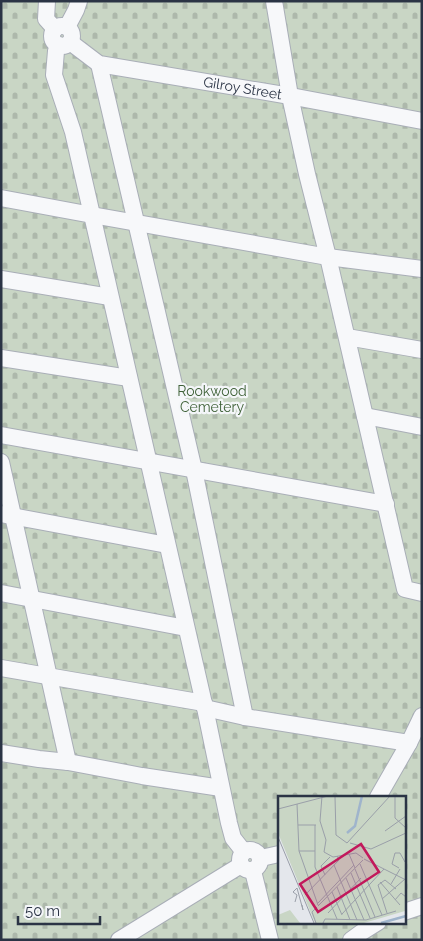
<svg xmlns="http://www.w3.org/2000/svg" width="423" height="941" font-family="Raleway,sans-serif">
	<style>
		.cemetery { fill: url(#cemetery-stones); fill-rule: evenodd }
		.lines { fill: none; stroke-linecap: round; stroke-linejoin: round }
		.minor-casing { stroke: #a9aeb7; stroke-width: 18 }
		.minor { stroke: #f7f8fa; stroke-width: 16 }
		.labels { text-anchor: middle; stroke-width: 4.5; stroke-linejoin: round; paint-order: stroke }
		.street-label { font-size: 14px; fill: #2b3445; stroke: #f4f6f9 }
		.park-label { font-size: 14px; fill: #3f6138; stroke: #f4f6f9 }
		.inset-river { fill: none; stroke: #9fb4cc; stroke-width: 2.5 }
		.inset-road { fill: none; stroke: #9a9fa9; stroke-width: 1 }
		.view { fill: #c2185b; fill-opacity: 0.15; stroke: #c2185b; stroke-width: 2.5 }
		.inset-edge { fill: none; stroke: #2b3445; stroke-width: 2.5 }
	</style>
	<defs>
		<pattern id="cemetery-stones" width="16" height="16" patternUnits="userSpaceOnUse" patternTransform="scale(1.25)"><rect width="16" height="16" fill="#c9d6c5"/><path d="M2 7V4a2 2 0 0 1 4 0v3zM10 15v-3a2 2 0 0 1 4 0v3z" fill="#adb8ab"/></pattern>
	</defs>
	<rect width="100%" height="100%" fill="#e4e7ec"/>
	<!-- cemetery -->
	<path class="cemetery" d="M1 1H422V940H1ZM279 797H404V922H279Z"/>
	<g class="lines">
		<!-- minor casing -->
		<g class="minor-casing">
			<g id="minor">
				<path d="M47 1 46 19 55 29"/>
				<path d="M274 1 290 96 307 174 328 257 405 589 422 593"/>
				<circle cx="62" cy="36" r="10"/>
				<path d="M67 27 76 10 79 1"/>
				<path id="s1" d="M70 42 99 64 290 96 422 121"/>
				<path d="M59 45 56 51 54 75 73 132 205 708 229 823 233 838 244 852"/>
				<path d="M99 64 194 470 245 717"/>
				<path d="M1 198 92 215 328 257 422 269"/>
				<path d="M1 279 110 297"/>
				<path d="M347 337 422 350"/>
				<path d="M1 358 129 378"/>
				<path d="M365 416 422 427"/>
				<path d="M1 435 386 504"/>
				<path d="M1 462 68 762"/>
				<path d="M1 514 167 545"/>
				<path d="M1 593 186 628"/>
				<path d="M1 668 204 703"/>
				<path d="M205 708 245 717 409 743"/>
				<path d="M1 753 39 759 68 762 142 776 221 788"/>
				<path d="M378 797 409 743 422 716"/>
				<circle cx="250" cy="860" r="10"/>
				<path d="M261 858 279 854"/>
				<path d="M253 871 270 940"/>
				<path d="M404 912 422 906"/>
				<path d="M119 940 241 865"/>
				<path d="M351 940 362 932 378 922"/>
			</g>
		</g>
		<!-- minor -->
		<use href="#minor" class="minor"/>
	</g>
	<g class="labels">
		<!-- street labels -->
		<g class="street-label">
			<text dy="5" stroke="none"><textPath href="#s1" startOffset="182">Gilroy Street</textPath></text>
		</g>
		<!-- park labels -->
		<g class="park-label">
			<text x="212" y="396">Rookwood<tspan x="212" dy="16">Cemetery</tspan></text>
		</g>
	</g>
	<!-- overview -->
	<g transform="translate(278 796)">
		<rect width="128" height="128" fill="#e4e7ec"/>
		<path d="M12 114 22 127H0V119Z" fill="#c9d6c5"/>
		<path d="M0 0H127V115L86 127H37L0 37Z" fill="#c9d6c5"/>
		<path class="inset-river" d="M69 37 77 30 84 0M103 127 128 120"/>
		<path class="inset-road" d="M44 0 42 25 48 44 46 56 55 61 78 57 85 62M59 0H80M117 0V22L128 32M57 1 58 39 69 47M19 8 21 55H37M0 13 50 0M20 29H38M37 29V71L59 123M107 35 128 20M0 41 36 127M69 47 112 0M72 47 93 53 128 37M21 55 40 109M71 58 77 72M86 63 128 84M82 68 104 119M56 69 79 124M121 72 114 68 117 57H122L127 66M77 73 97 121M73 77 92 122M47 79 43 70 52 61M68 82 86 124M102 86 122 109M113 88 122 73M59 91 72 124M19 92 25 114 24 109M54 96 64 119M27 99 61 64 59 60M104 103 127 83M117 104 123 97 128 101M17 106 19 99 15 96 19 92M40 107 76 69M40 110 85 64M50 117 83 82M109 117 100 89 107 84 118 93M64 118 106 73M38 127 34 116 39 111M45 127 47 123 88 124 118 115"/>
		<path class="view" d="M83 48 101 76 40 116 22 88Z"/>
		<rect width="128" height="128" class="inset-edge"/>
	</g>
	<!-- border -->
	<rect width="423" height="941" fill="none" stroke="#2b3445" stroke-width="5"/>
	<!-- scale -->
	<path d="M18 916v8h82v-8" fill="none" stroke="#2b3445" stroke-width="2.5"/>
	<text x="25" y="916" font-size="15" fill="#2b3445" stroke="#f4f6f9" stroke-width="4" paint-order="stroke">50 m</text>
</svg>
